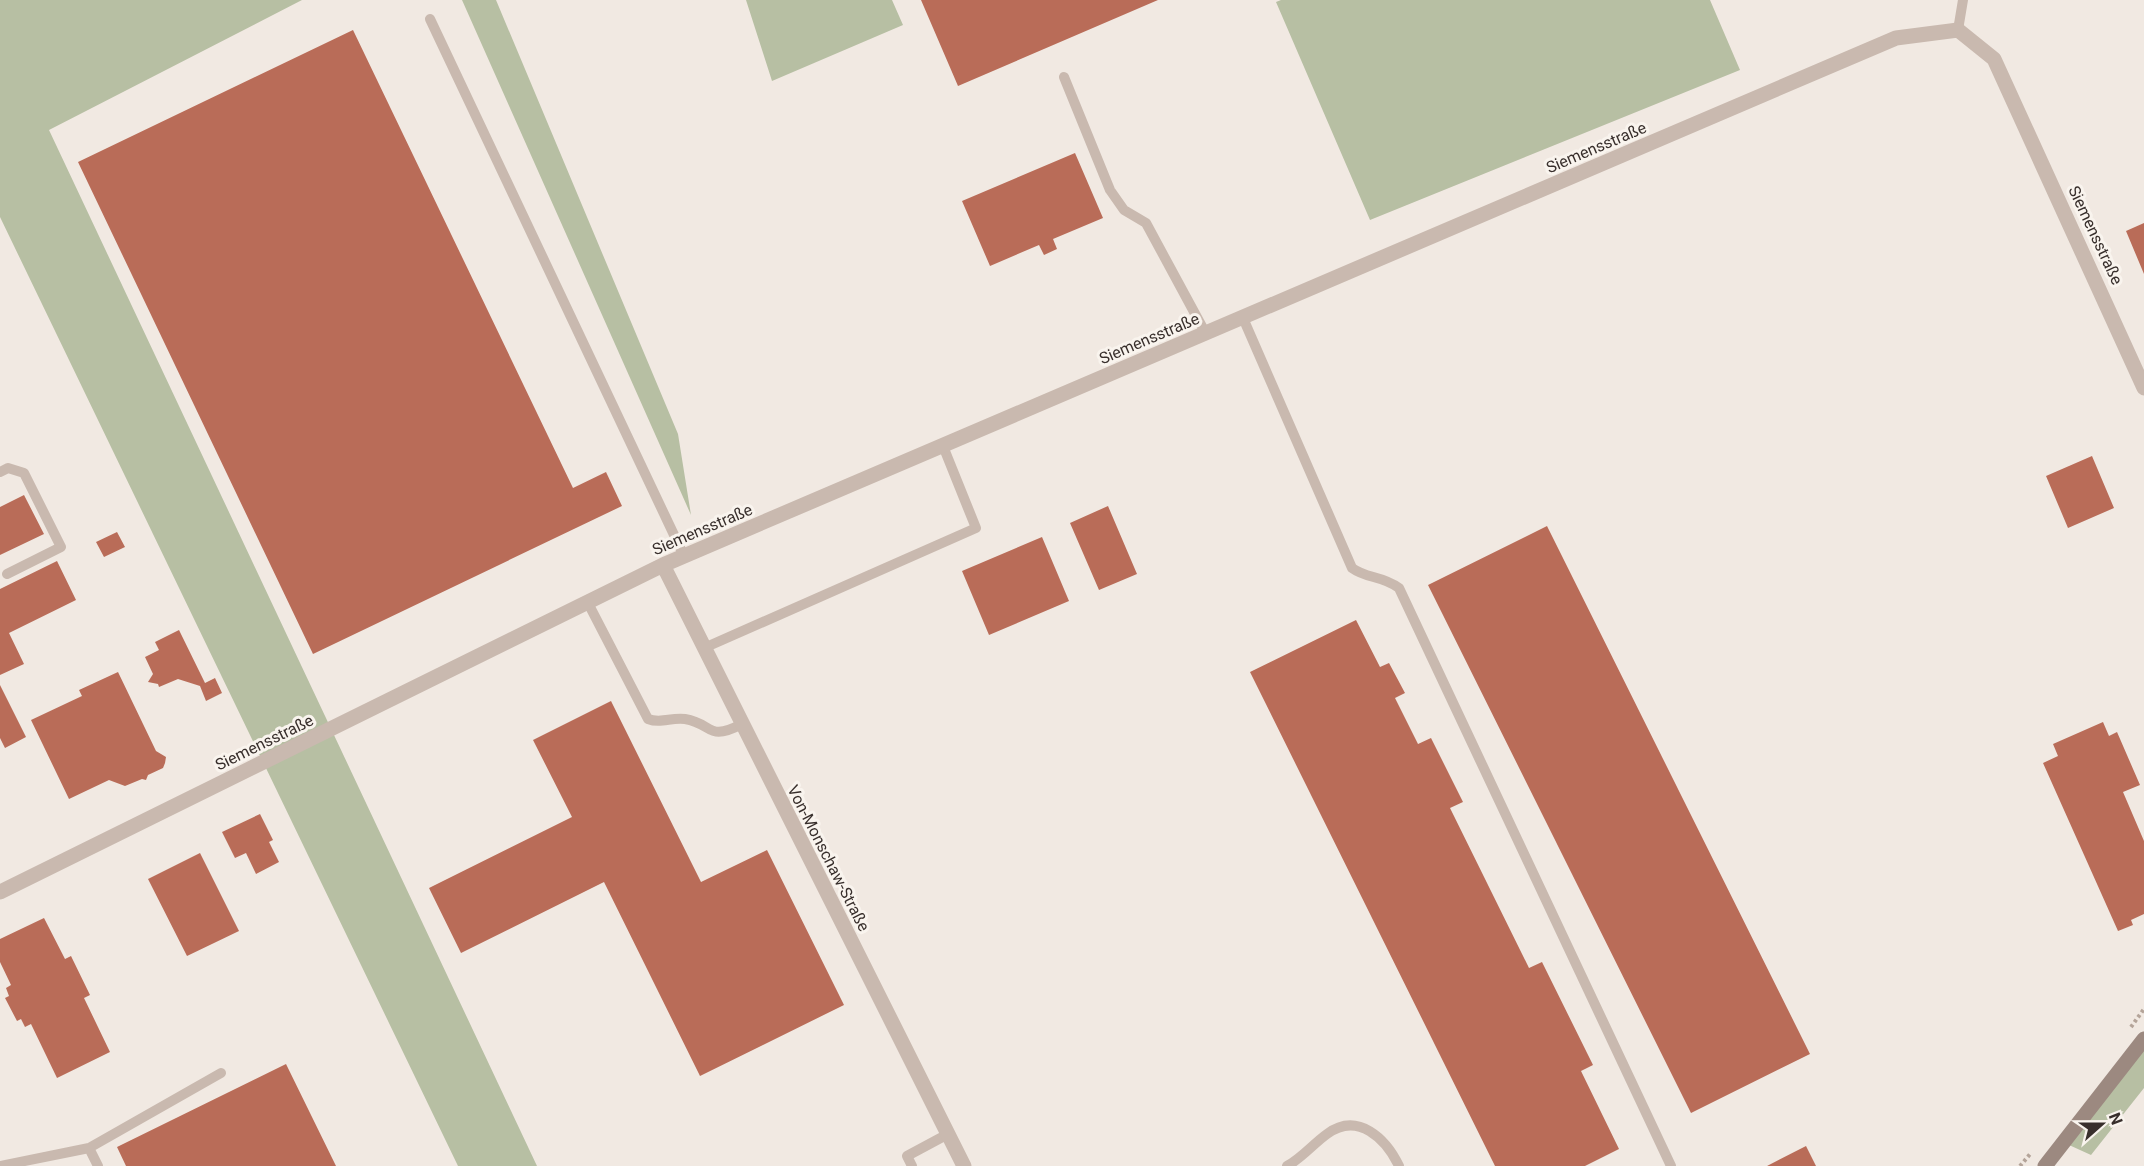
<svg xmlns="http://www.w3.org/2000/svg" width="2144" height="1166" font-family="Roboto,sans-serif">
	<style>
		.green { fill: #b7bfa3 }
		.building { fill: #b96c58 }
		.lines { fill: none; stroke-linecap: round; stroke-linejoin: round }
		.path { stroke: #b4a499; stroke-width: 4; stroke-dasharray: 3 3; stroke-linecap: butt }
		.lane { stroke: #c9b9af; stroke-width: 10 }
		.street { stroke: #c9b9af; stroke-width: 15 }
		.secondary { stroke: #9c8980; stroke-width: 15 }
		.labels { text-anchor: middle; stroke-width: 6; stroke-linejoin: round; paint-order: stroke }
		.street-label { font-size: 16px; fill: #382f2c; stroke: #f9f4ee }
	</style>
	<rect width="100%" height="100%" fill="#f1e9e2"/>
	<!-- green -->
	<path class="green" d="M0 0H302L49 130 537 1166H458L0 217Z
		M462 0H496L678 434 691 515Z
		M746 0H892L903 25 772 81Z
		M1281 0H1710L1740 70 1370 220 1276 2Z
		M2144 1050V1088L2091 1155 2069 1145Z"/>
	<!-- building -->
	<path class="building" d="M921 0H1158L958 86Z
		M353 30 573 488 606 472 622 506 313 654 78 162Z
		M1075 153 1103 218 1053 239 1057 249 1044 255 1039 245 990 266 962 201Z
		M2144 223V274L2126 231Z
		M2092 456 2114 508 2068 528 2046 476Z
		M24 495 44 534 0 555V507Z
		M1108 506 1137 574 1099 590 1070 523Z
		M1547 526 1810 1054 1691 1113 1428 585Z
		M117 532 125 547 104 557 96 542Z
		M1042 537 1069 601 989 635 962 571Z
		M57 561 76 600 9 633 24 664 0 675V589Z
		M1356 620 1380 667 1389 663 1405 693 1395 698 1418 744 1431 738 1463 802 1450 808 1529 968 1542 962 1593 1065 1581 1071 1619 1149 1585 1166H1495L1250 672Z
		M179 630 205 683 215 678 222 693 206 701 200 686 178 679 159 687 158 684 148 682 153 674 145 657 159 650 155 642Z
		M118 672 156 751 166 757 165 763 163 768 148 775 146 780 142 779 125 786 109 780 69 799 31 720 82 696 79 690Z
		M0 685 26 737 5 748 0 738Z
		M611 701 701 882 767 850 844 1005 700 1076 604 882 461 953 429 888 572 817 533 740Z
		M2103 722 2109 736 2117 732 2140 785 2123 792 2144 841V914L2131 920 2133 925 2118 931 2043 763 2058 756 2053 744Z
		M260 814 273 840 269 842 279 862 256 874 246 853 235 858 222 832Z
		M200 853 239 931 187 956 148 879Z
		M44 918 65 959 71 956 90 995 84 998 110 1052 57 1078 31 1024 25 1027 21 1019 17 1021 5 998 9 996 6 988 11 985 0 962V939Z
		M286 1064 336 1166H126L117 1147Z
		M1806 1146 1816 1166H1767Z"/>
	<g class="lines">
		<!-- path -->
		<path class="path" d="M2131 1027 2144 1009
			M2020 1166 2031 1153"/>
		<!-- lane -->
		<path class="lane" d="M430 19 684 556
			M1958 30 1963 0
			M1064 77 1110 190 1124 210 1146 223 1206 334
			M1243 318 1352 568C1367 579 1381 575 1399 588L1671 1166
			M0 472 8 468 24 473 61 547 7 574
			M588 603 648 719C661 724 671 717 685 719 714 724 707 742 742 724
			M704 648 976 528 943 446
			M89 1148 98 1166
			M0 1166 89 1148 221 1073
			M912 1166 907 1156 948 1134
			M1287 1166C1302 1158 1313 1144 1327 1134 1358 1111 1386 1139 1399 1166"/>
		<!-- street -->
		<path class="street" d="M663 565 964 1166
			M0 892 663 565 1896 38 1958 30 1994 59 2144 388"/>
		<!-- secondary -->
		<path class="secondary" d="M2045 1166 2144 1039"/>
	</g>
	<g class="labels">
		<!-- street labels -->
		<g class="street-label">
			<text transform="translate(1596 147) rotate(-23)" y="6">Siemensstraße</text>
			<text transform="translate(2096 235) rotate(65)" y="6">Siemensstraße</text>
			<text transform="translate(1149 338) rotate(-23)" y="6">Siemensstraße</text>
			<text transform="translate(702 529) rotate(-23)" y="6">Siemensstraße</text>
			<text transform="translate(264 742) rotate(-26)" y="6">Siemensstraße</text>
			<text transform="translate(829 858) rotate(63)" y="6">Von-Monschaw-Straße</text>
		</g>
	</g>
	<!-- north arrow -->
	<g transform="translate(2102 1124) rotate(69)" stroke="#f9f4ee" stroke-width="4.5" paint-order="stroke">
	<path d="M0-4.5L10 22L0 15L-10 22Z" fill="#382f2c"/>
	<text y="-9" font-size="16" font-weight="bold" text-anchor="middle" fill="#382f2c">N</text>
	</g>
</svg>
